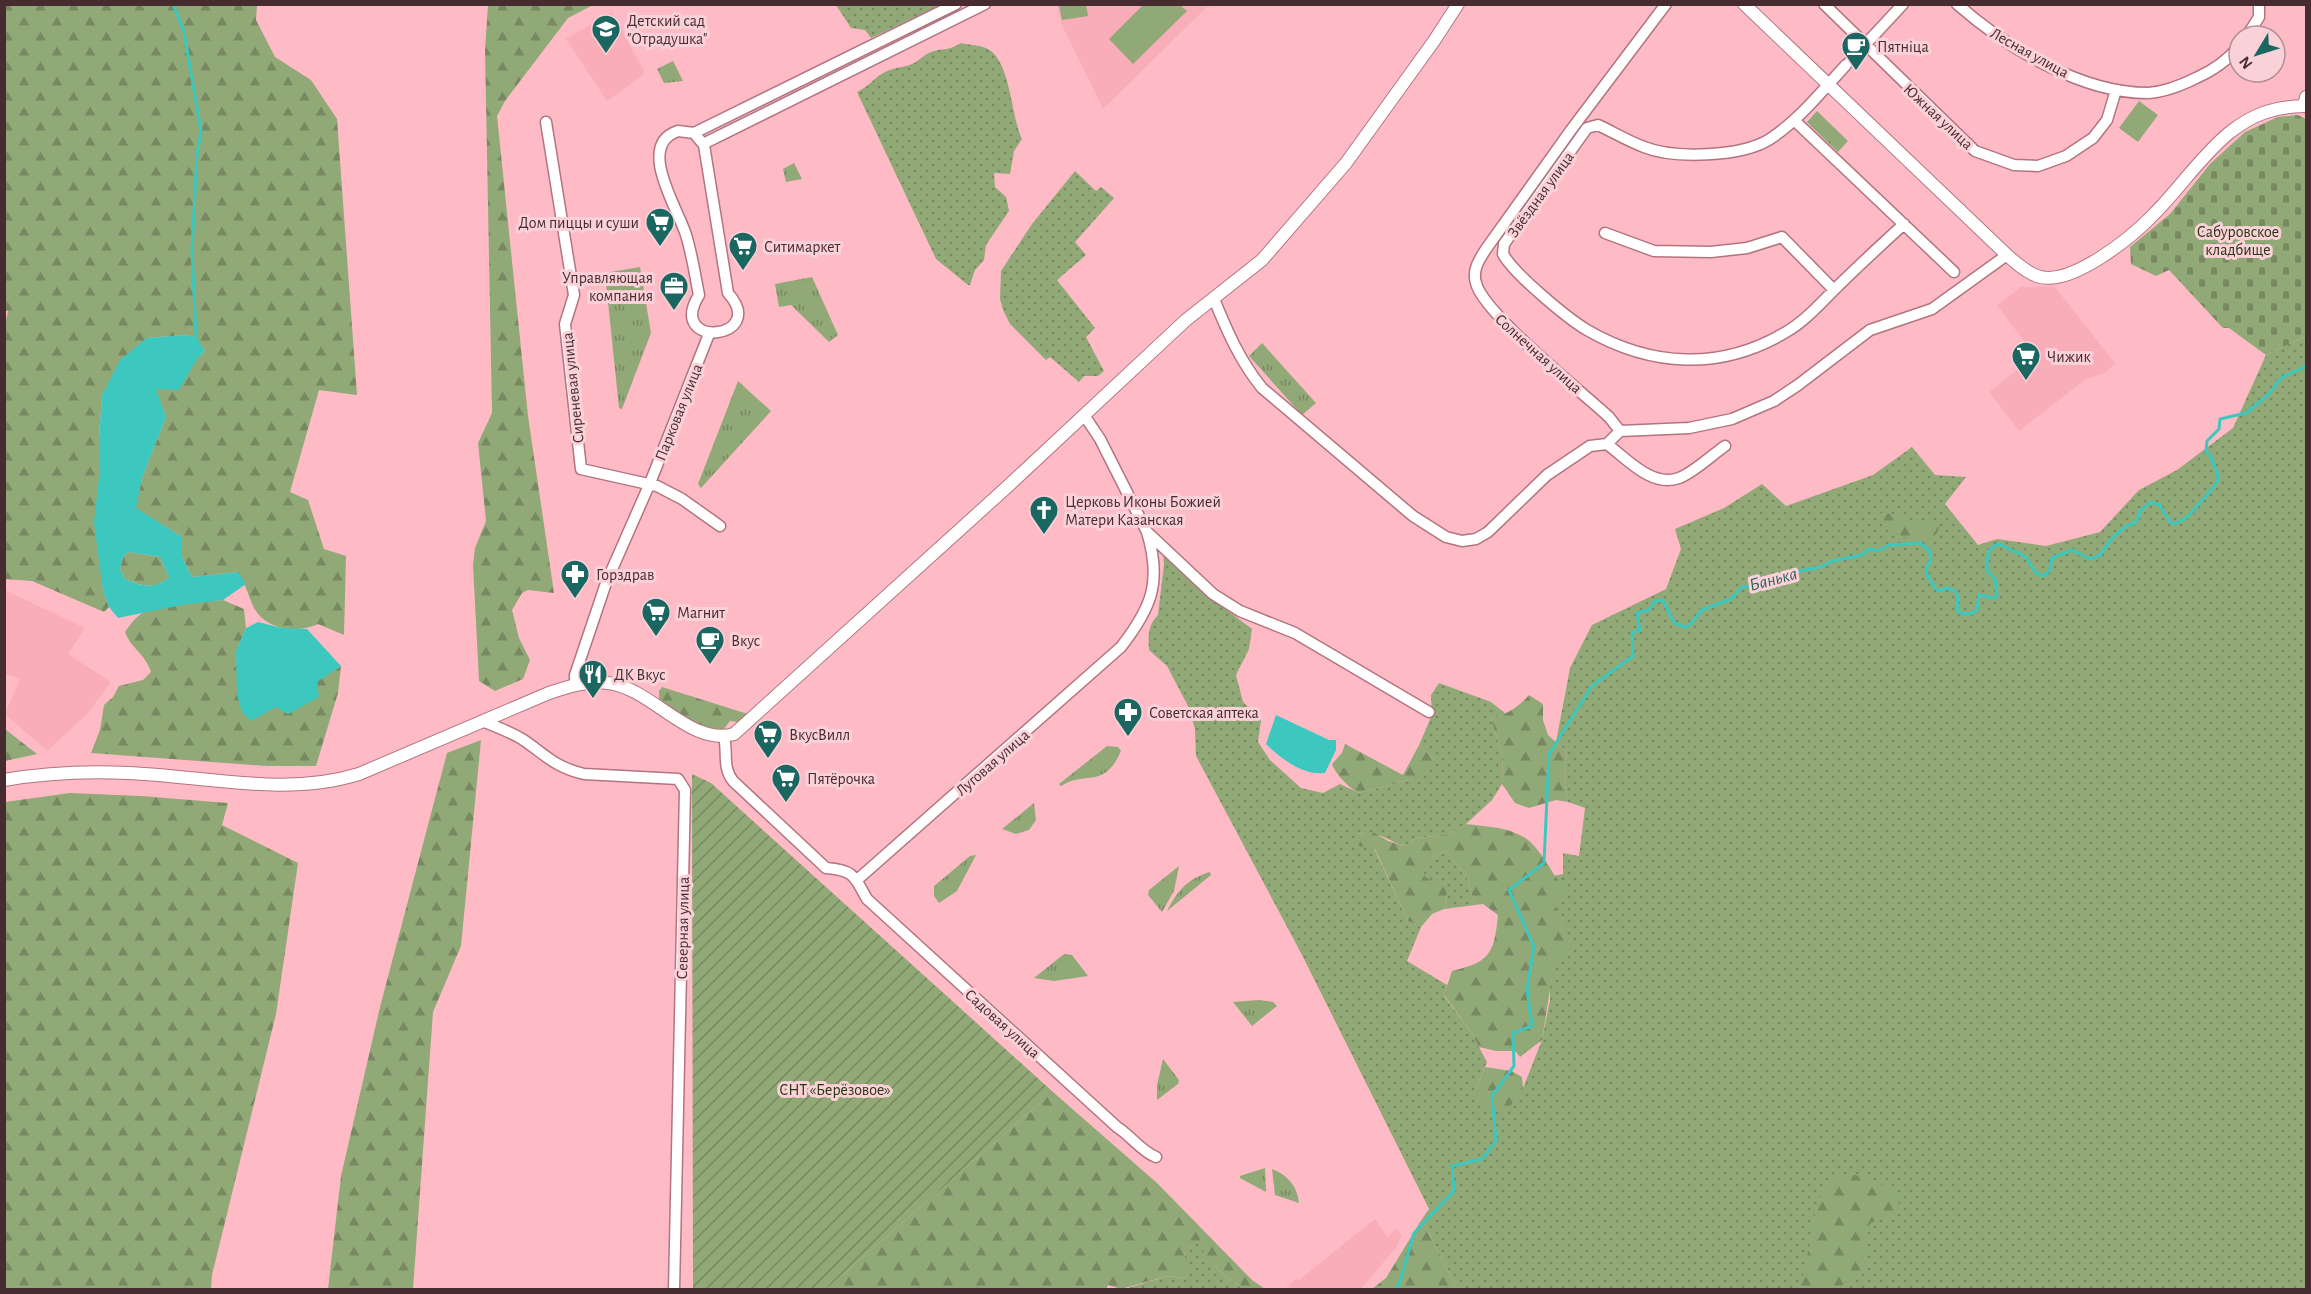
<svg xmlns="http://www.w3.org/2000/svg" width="2311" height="1294" font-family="'Alegreya Sans',sans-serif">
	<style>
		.built { fill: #f8adb9 }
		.grass { fill: url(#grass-dots) }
		.forest { fill: url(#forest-firs) }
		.cemetery { fill: url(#cemetery-stones) }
		.park { fill: url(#park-tufts) }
		.garden { fill: url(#garden-furrows) }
		.pitch { fill: #91a877 }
		.water { fill: #3cc8be; fill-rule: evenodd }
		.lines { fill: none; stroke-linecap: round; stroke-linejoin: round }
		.stream { stroke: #3cc8be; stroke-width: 3 }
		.minor-casing { stroke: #b2747f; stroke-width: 13 }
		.tertiary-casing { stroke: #b2747f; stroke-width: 14 }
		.minor { stroke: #fff; stroke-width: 10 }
		.tertiary { stroke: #fff; stroke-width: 12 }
		.labels { text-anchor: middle; stroke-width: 6; stroke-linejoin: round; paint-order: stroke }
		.poi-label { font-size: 16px; fill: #462c30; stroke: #fad1d7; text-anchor: start }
		.street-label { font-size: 16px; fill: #462c30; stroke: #fad1d7 }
		.park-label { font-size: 16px; fill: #273613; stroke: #fad1d7 }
		.water-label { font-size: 18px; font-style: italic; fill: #29615c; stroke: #fad1d7 }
	</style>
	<defs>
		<pattern id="grass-dots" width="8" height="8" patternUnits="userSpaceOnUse" patternTransform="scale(1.5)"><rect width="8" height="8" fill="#91a877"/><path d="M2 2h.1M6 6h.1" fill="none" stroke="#788962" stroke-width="1.8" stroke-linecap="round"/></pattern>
		<pattern id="forest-firs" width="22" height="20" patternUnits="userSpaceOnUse" patternTransform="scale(1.5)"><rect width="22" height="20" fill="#91a877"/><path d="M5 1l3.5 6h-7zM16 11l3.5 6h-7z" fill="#788962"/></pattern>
		<pattern id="cemetery-stones" width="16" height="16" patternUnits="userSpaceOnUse" patternTransform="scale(1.5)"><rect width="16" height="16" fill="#91a877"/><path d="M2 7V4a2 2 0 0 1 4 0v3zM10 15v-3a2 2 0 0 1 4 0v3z" fill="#788962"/></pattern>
		<pattern id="park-tufts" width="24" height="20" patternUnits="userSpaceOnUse" patternTransform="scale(1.5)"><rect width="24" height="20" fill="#91a877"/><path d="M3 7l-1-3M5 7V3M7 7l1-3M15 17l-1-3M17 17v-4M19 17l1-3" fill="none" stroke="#788962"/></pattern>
		<pattern id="garden-furrows" width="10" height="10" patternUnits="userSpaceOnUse" patternTransform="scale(1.5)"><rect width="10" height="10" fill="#91a877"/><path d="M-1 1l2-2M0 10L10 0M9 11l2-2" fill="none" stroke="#788962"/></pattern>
	</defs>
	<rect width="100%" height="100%" fill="#febbc6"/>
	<!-- built -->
	<path class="built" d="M1057 5H1209L1103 109 1061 23Z
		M612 12 644 71 643 75 607 101 566 39Z
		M2054 286 2115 363 2105 373 2086 379 2019 431 1989 392 2035 356 1997 305 2021 287Z
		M5 590 85 628 68 654 111 682 87 714 47 751 5 714 20 679 5 674Z
		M1375 1219 1387 1237 1397 1229 1402 1235 1397 1246 1361 1289 1291 1290 1288 1286 1297 1278 1299 1280Z"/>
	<!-- grass -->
	<path class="grass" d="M836 5V4L941 5 871 38 865 30 851 28Z
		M961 43C969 45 981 45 988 49 1011 62 1011 117 1022 139L1014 151 1010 174 994 173 995 187 1006 197 1009 211 986 245 984 260 975 270 970 285H968L936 259 857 92C869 87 875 76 887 71 896 67 907 67 914 63 921 59 926 53 934 51 947 48 947 51 961 43Z
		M1075 171 1096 191 1101 187 1114 198 1075 242 1086 255 1057 280 1095 328 1086 337 1104 371 1098 376H1084L1079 382 1050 357 1046 360 1010 324 1003 310 1000 299 1001 271 1032 224Z
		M2306 336V1289H1457L1422 1219 1429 1209 1301 953 1196 756 1195 729 1188 706 1167 666 1149 650C1148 636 1148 625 1158 615L1164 564 1163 552 1204 593 1252 629 1249 649 1236 675 1243 702 1261 720 1258 742 1270 760 1301 788 1323 793 1340 784 1359 793 1412 779 1434 759 1419 745 1432 715 1431 695 1439 683 1491 702 1506 714 1491 719 1503 757 1502 784 1492 800 1466 824 1450 834 1417 838 1405 846C1385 840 1378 830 1356 834L1374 848 1408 921 1421 927 1407 961 1447 985 1444 996 1471 1032 1487 1062 1475 1090 1508 1108 1523 1088 1542 1040 1550 1000V979L1564 925 1552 903 1553 876 1563 874V853L1579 856 1585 808 1568 802 1564 778 1567 752 1556 742 1570 668 1592 625 1666 589 1681 549 1675 529 1724 508 1762 484 1786 506 1873 475 1912 447 1935 475 1966 477 1945 504 1978 545 1997 539 2046 546 2100 532 2139 490 2177 470 2233 428 2266 355Z
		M1446 851 1467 878 1475 905 1444 909 1447 897 1433 882 1422 875 1433 857Z
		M1197 1242 1219 1271 1243 1289 1121 1290 1168 1276 1187 1278 1184 1251Z"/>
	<!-- forest -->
	<path class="forest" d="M5 5H257L256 20 275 57 311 80 337 119 357 395 319 390 290 492 308 500 324 549 346 556 344 635 318 624C297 634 266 630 254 608 248 596 246 584 238 572L192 577 182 557V537L135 508 142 478 166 417 155 389 197 359 205 351 195 337 184 335 147 338 102 395 99 437 100 559 103 591 109 607 104 612 32 581 5 579 4 330 8 311H4Z
		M488 5H593L568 18 505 101 497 116 528 416 554 593 528 590 522 593 512 610 519 638 530 660 523 679 495 691 479 681 473 565 475 548 486 521 478 443 492 413 485 50Z
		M1879 513 1904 515 1911 520 1934 524 1939 527C1934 552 1890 536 1879 521Z
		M128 552 160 557 169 577C154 590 142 586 125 579L120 569 123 557Z
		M223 600 244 609 246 628 236 652 237 671 316 682 341 666 338 693 316 766H266L91 753 100 730 104 705 113 697 119 686 143 680 151 672C145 653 131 649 125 632 129 626 135 618 141 614 159 605 203 602 223 600Z
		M662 687 748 714 739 722 730 721 724 729C701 735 676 713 659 699V691Z
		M1529 695 1543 704V720L1548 735 1567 752 1564 778 1568 802 1556 800 1529 808 1515 803 1502 784 1503 757 1491 719C1507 714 1518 708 1529 695Z
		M4 729H5L37 754 5 761Z
		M481 740 461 946 433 1012 413 1289H328L341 1176 380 1007 447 753Z
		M1345 744 1403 775 1419 745 1434 759 1427 772 1412 779 1359 793C1349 788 1336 775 1332 764L1342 753Z
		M70 793 141 796 228 803 222 825 298 863 276 1014 212 1275 211 1289H5V802Z
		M1466 824C1489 827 1519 827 1535 847 1547 860 1553 876 1565 889L1561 899 1553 903 1564 925 1572 951 1554 965 1542 1040 1520 1057 1515 1051H1496L1479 1047 1471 1032 1444 995 1452 971C1490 962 1494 954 1498 915L1483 904 1475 905 1467 878 1446 851 1433 857 1423 875 1433 882 1445 885 1447 897 1444 909 1432 914 1421 927 1408 921 1375 849 1359 846 1356 834 1373 832 1388 841 1405 846 1417 838 1450 834Z
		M1485 1067 1512 1071 1522 1077 1523 1088 1509 1108 1486 1112 1475 1090Z
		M1053 1092 1157 1183 1252 1280 1265 1289H1243L1219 1271 1197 1243 1184 1251 1188 1278 1168 1276 1121 1289 1108 1285 1106 1290 826 1289Z
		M1843 1174C1866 1175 1889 1183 1899 1204L1897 1213 1871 1223 1865 1231 1868 1250 1863 1269 1847 1280 1839 1289H1798L1804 1273 1817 1204 1826 1187Z
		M1422 1219 1457 1289H1372L1386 1278Z"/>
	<!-- cemetery -->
	<path class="cemetery" d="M2298 115 2306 119V336L2266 355 2229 328H2223L2169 270 2156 276 2131 264 2130 247 2170 214 2210 164 2245 132 2278 117Z"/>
	<!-- park -->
	<path class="park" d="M673 61 683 81 664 83 657 69Z
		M1817 111 1848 141 1838 152 1807 122Z
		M794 163 802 179 786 182 783 169Z
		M640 267 651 333 622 409 619 408 605 273Z
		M812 277 838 335 829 342 791 305 779 307 775 284Z
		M1262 343 1316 403 1302 415 1249 356Z
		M738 381 771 411 701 488 698 484Z
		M1107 746 1118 747 1121 751C1104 790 1086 770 1061 786L1059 784Z
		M1034 803 1036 820 1029 830 1016 834 1002 829Z
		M976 855 957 891 939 903 934 896V886L970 856Z
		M1179 866 1174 891 1162 912 1148 895 1149 890Z
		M1210 872 1211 875 1167 911C1178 890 1187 879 1210 872Z
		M1064 954 1072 955 1088 976 1054 981 1034 978Z
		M1259 1000 1273 1002 1277 1006 1252 1026 1233 1002Z
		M1163 1059 1179 1080 1178 1084 1157 1100V1085Z
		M1265 1168 1266 1192 1240 1178V1176Z
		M1272 1169C1288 1175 1297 1186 1299 1203L1275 1195Z"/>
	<!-- garden -->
	<path class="garden" d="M692 774 711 783 722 793 1053 1092 826 1289H693Z"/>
	<!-- pitch -->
	<path class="pitch" d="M1144 4 1180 5 1187 11 1133 64 1109 39Z
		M1059 5H1086L1088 16 1062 20Z
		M2139 101 2158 115 2138 142 2119 128Z"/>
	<!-- water -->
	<path class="water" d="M184 335 196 337 205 351 197 359 179 390 156 389 166 417 142 478 136 508 182 537V557L192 577 238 572 246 584 223 600 182 605 118 618 109 607 103 591 94 523 99 476V437L102 395 120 360 147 338ZM128 552 160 557 169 577C154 590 141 586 125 579L120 569 123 557Z
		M258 622 282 628 307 629 341 666 317 682 319 697 288 714 276 707 251 721 242 712 237 695 236 651 246 628Z
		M1276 715 1329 740H1336V750L1325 773C1303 776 1280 758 1266 744Z"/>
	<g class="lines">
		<!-- stream -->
		<path class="stream" d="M173 4 184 32 201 131 197 154 192 250 196 337
			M1394 1290 1399 1285 1414 1233 1454 1191 1452 1166 1482 1159 1496 1141 1492 1096 1514 1066 1513 1033 1532 1026 1527 989 1534 947 1509 890 1544 863 1549 754 1592 686 1633 656 1632 633 1640 630 1637 613 1649 610 1654 602 1663 600 1674 623 1685 627 1689 626 1702 610 1731 599 1742 587 1763 585 1773 576 1821 567 1832 561 1862 555 1869 549 1878 551 1889 545 1920 543 1929 550 1931 559 1926 569 1928 577 1935 588 1939 591 1948 588 1956 592 1958 599 1957 609 1960 613 1970 614 1977 610 1979 595 1995 598 1997 595 1995 579 1987 571C1987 560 1986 547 1999 544L2026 557 2035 572 2042 576C2051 573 2051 566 2052 558L2072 550 2090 559 2100 555 2113 537 2128 525 2133 524 2139 517V512L2151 502 2160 505C2162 512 2167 515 2170 522L2174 524C2179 522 2184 520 2187 517 2192 512 2218 484 2218 479 2219 471 2212 465 2211 456L2206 452 2207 441 2219 429 2220 419 2246 413 2268 395 2281 378 2306 366"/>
		<!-- minor casing -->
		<g class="minor-casing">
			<path id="minor" d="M1824 4 1975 151 2014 165 2038 166 2066 156 2093 138 2107 120 2116 90
				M1957 4C2006 47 2080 93 2148 93 2164 92 2182 85 2196 78 2212 71 2228 60 2239 46
				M2247 36 2259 17V4
				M1850 61 1903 4
				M1846 65C1822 91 1799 120 1770 139 1742 157 1674 159 1644 147 1628 141 1613 132 1598 125L1587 128 1504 244 1503 254C1514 274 1567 318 1587 330 1651 367 1721 371 1786 332 1805 321 1819 305 1834 290 1857 267 1880 246 1904 224
				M1794 120 1954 272
				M546 122 574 295 565 324 581 469 657 486 682 499 720 526
				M678 131 694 133 704 145 728 293C770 340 665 350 699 295 695 275 692 254 686 235 679 210 635 145 678 131Z
				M694 133 956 4
				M703 144 985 4
				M1605 233 1654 251 1711 252 1747 248 1782 237 1834 290
				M1214 299C1227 331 1240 361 1262 388L1413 516 1446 537 1462 541 1476 539 1488 532 1547 475 1590 446 1607 444C1627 459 1652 488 1679 478 1693 473 1712 455 1725 446
				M1084 415 1100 439 1147 532 1213 594 1240 611 1295 633 1429 712
				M1620 431 1609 417C1582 392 1483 313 1476 283 1472 270 1479 260 1486 249L1571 130 1666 4
				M1607 444 1620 431 1689 428 1732 419 1774 401 1798 385 1870 330 1932 309 2007 255
				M575 685V675L606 583 650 483 709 334
				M482 721C495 726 510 732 522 739 546 755 554 767 584 774L678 779 685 790 674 1290
				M724 737C728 753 722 767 733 781L826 868C854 870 854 876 867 899L1117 1127C1130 1135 1142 1152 1156 1157
				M857 880 1121 647C1152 607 1162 582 1147 532"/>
		</g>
		<!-- tertiary casing -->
		<g class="tertiary-casing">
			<path id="tertiary" d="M1744 4 2007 255C2016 263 2026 272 2037 276 2070 288 2132 237 2154 214 2180 188 2200 157 2229 133 2253 114 2273 107 2304 106L2306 97
				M4 780C45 773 87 771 128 773 204 776 285 797 359 774L549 693C567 687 588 680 608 683 652 688 690 747 734 734L1007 487 1186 320 1262 260 1346 163 1434 41 1458 4"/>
		</g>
		<!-- minor -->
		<use href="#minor" class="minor"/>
		<!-- tertiary -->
		<use href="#tertiary" class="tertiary"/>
	</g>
	<!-- icons -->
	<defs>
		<g id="school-pin" transform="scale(1.5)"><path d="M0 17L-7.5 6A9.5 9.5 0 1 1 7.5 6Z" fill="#1a6661" stroke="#fad1d7"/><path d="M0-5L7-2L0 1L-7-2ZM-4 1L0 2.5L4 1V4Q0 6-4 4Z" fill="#fff"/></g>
		<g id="cafe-pin" transform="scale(1.5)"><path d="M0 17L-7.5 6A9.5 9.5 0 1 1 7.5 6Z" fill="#1a6661" stroke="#fad1d7"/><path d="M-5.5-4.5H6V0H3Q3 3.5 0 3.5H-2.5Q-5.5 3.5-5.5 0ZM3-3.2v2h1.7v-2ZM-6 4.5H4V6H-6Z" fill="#fff"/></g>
		<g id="supermarket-pin" transform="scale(1.5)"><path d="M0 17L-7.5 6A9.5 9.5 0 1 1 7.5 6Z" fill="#1a6661" stroke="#fad1d7"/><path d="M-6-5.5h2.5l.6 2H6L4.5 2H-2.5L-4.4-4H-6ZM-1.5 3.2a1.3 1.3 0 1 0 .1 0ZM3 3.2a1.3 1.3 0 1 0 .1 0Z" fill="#fff"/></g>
		<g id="office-pin" transform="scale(1.5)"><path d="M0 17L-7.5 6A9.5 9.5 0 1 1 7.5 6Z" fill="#1a6661" stroke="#fad1d7"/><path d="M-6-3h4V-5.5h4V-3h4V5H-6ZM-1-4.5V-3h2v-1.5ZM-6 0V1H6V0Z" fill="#fff"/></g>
		<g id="church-pin" transform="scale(1.5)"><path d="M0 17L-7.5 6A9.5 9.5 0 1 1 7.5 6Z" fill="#1a6661" stroke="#fad1d7"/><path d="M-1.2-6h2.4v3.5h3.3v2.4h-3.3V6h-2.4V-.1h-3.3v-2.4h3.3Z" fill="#fff"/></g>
		<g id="pharmacy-pin" transform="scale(1.5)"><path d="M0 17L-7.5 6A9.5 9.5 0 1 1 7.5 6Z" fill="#1a6661" stroke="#fad1d7"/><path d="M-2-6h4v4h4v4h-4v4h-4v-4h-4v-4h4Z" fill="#fff"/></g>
		<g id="restaurant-pin" transform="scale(1.5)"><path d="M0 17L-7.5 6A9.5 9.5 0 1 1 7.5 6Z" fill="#1a6661" stroke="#fad1d7"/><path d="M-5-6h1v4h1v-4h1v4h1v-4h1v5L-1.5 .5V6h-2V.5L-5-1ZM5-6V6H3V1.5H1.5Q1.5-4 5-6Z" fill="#fff"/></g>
	</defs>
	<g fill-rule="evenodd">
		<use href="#school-pin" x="606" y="29"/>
		<use href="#cafe-pin" x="1856" y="46"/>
		<use href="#supermarket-pin" x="660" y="222"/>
		<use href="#supermarket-pin" x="743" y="246"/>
		<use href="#office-pin" x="674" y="286"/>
		<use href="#supermarket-pin" x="2026" y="356"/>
		<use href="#church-pin" x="1044" y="510"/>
		<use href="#pharmacy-pin" x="575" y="574"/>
		<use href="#supermarket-pin" x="656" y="612"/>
		<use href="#cafe-pin" x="710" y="640"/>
		<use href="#restaurant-pin" x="593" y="674"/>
		<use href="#pharmacy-pin" x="1128" y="712"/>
		<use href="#supermarket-pin" x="768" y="734"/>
		<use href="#supermarket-pin" x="786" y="778"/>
	</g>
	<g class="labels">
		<!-- poi labels -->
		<g class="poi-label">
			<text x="627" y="26">Детский сад<tspan x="627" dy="18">"Отрадушка"</tspan></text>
			<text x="1877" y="52">Пятнiца</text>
			<text x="639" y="228" text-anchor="end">Дом пиццы и суши</text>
			<text x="764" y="252">Ситимаркет</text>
			<text x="653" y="283" text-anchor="end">Управляющая<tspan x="653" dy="18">компания</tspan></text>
			<text x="2047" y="362">Чижик</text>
			<text x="1065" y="507">Церковь Иконы Божией<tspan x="1065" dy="18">Матери Казанская</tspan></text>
			<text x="596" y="580">Горздрав</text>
			<text x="677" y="618">Магнит</text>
			<text x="731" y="646">Вкус</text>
			<text x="614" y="680">ДК Вкус</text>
			<text x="1149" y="718">Советская аптека</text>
			<text x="789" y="740">ВкусВилл</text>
			<text x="807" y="784">Пятёрочка</text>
		</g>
		<!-- street labels -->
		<g class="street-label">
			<text transform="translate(2030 52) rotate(29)" y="6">Лесная улица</text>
			<text transform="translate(1939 116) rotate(43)" y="6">Южная улица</text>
			<text transform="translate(1540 194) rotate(-54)" y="6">Звёздная улица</text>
			<text transform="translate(1539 353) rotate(42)" y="6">Солнечная улица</text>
			<text transform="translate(572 388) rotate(-96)" y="6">Сиреневая улица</text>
			<text transform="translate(678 412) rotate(-68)" y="6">Парковая улица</text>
			<text transform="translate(992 762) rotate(-41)" y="6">Луговая улица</text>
			<text transform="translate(682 928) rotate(-89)" y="6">Северная улица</text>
			<text transform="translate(1003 1023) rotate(42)" y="6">Садовая улица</text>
		</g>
		<!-- park labels -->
		<g class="park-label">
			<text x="2238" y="237">Сабуровское<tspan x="2238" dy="18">кладбище</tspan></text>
			<text x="835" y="1095">СНТ «Берёзовое»</text>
		</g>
		<!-- water labels -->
		<g class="water-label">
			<text transform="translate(1773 579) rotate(-15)" y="6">Банька</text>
		</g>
	</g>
	<!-- border -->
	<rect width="2311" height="1294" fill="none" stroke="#462c30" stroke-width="12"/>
	<!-- north arrow -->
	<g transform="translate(2257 54) rotate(232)"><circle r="28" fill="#fad1d7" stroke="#b28f94" stroke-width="1.5"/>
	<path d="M0-4.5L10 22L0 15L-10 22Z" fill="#1a6661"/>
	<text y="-9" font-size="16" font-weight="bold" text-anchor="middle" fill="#462c30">N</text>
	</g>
</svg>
